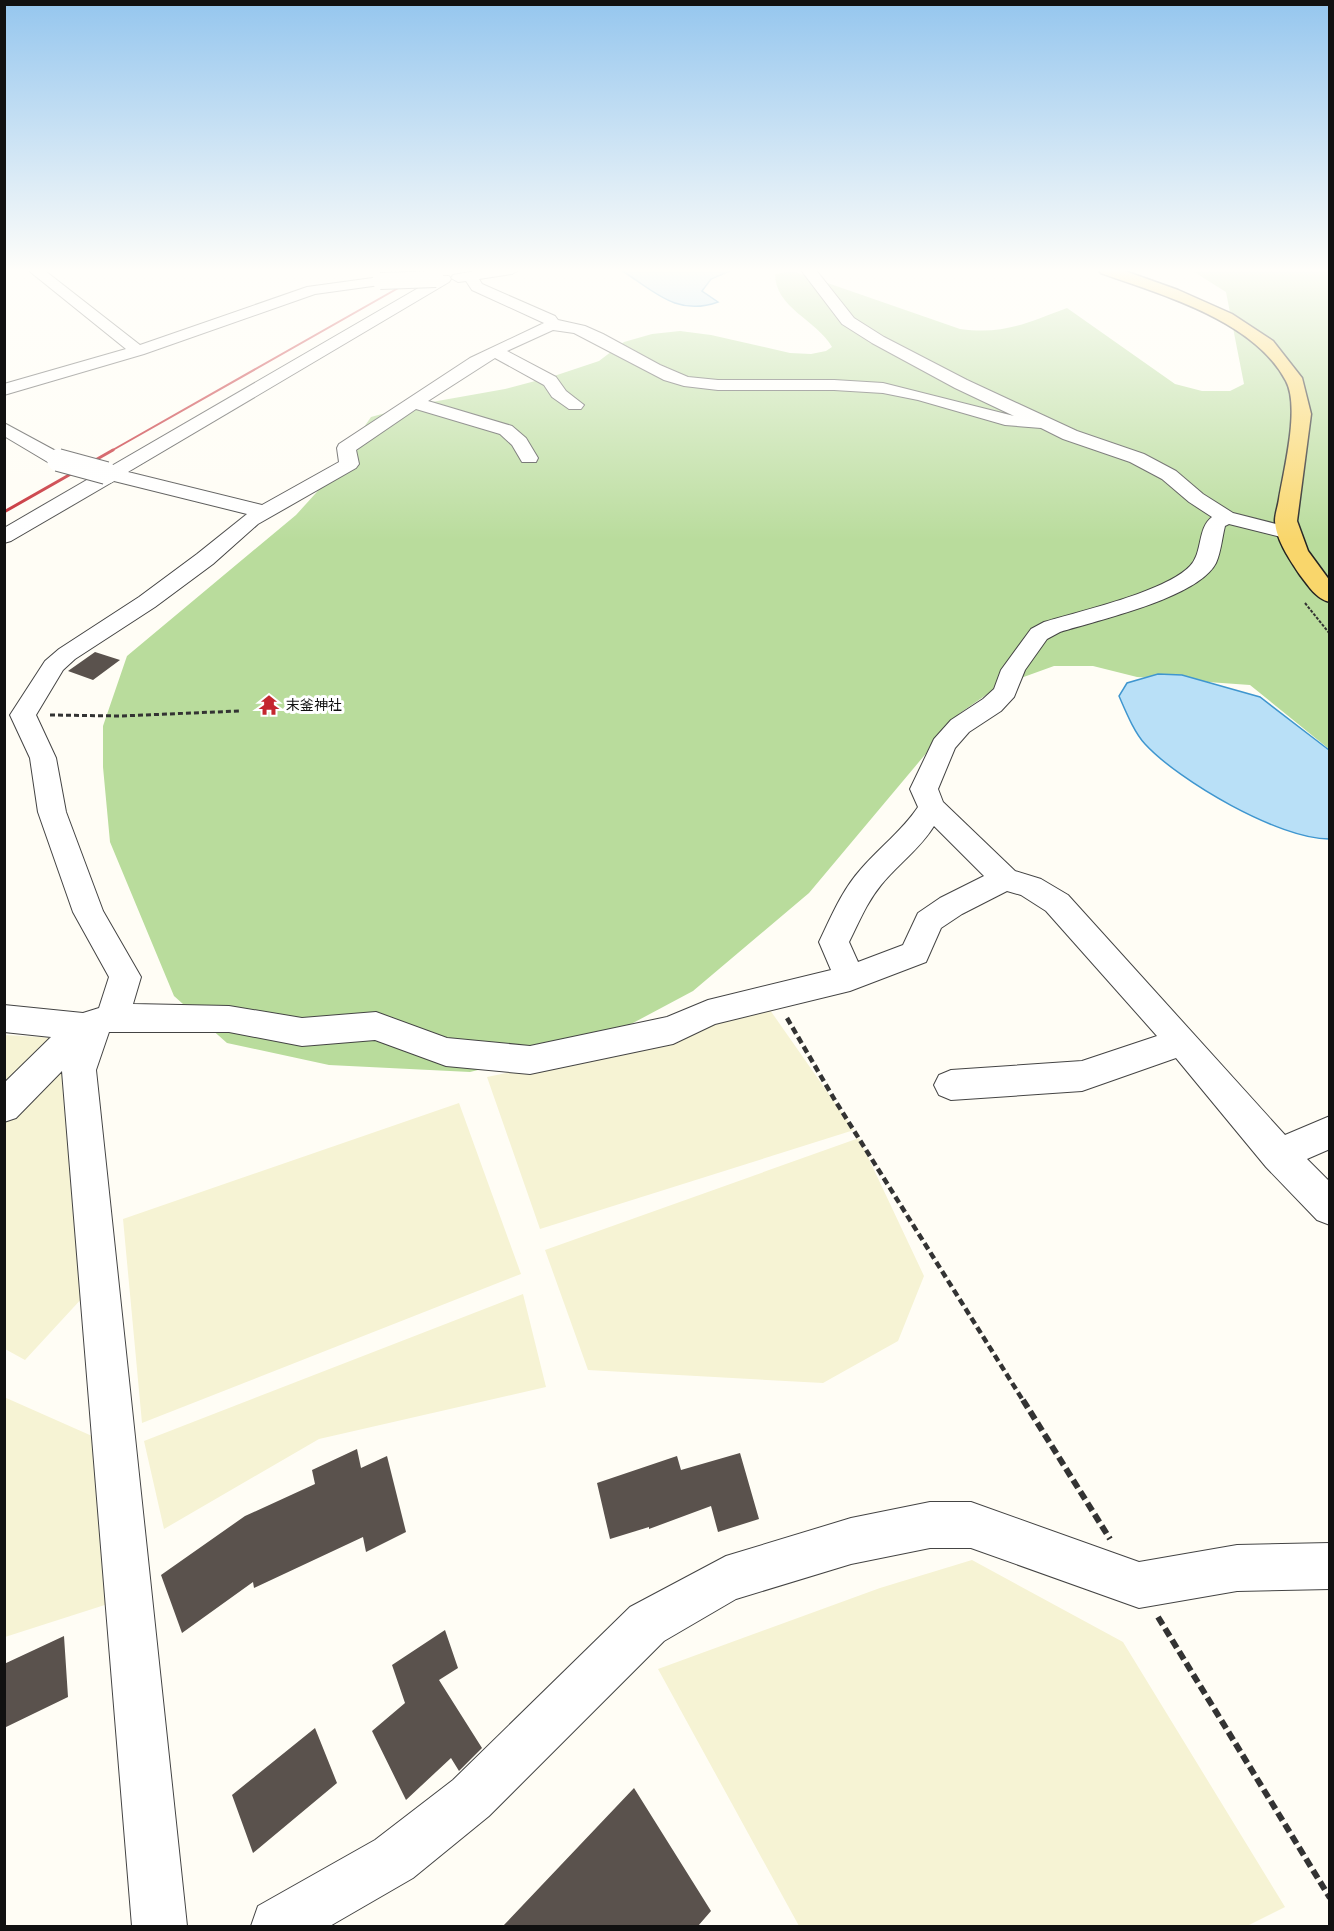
<svg xmlns="http://www.w3.org/2000/svg" width="1334" height="1931" font-family="Literata,'Noto Sans JP',serif">
	<style>
		.farmland { fill: #f6f3d4 }
		.forest { fill: #b9dc9c }
		.water { fill: #b9e0f7; stroke: #3f96cf; stroke-width: 1.5 }
		.building { fill: #5a524d }
		.lines { fill: none; stroke-linecap: round; stroke-linejoin: round }
		.minor-casing { stroke: #444; stroke-width: 2 }
		.major-casing { stroke: #222; stroke-width: 3 }
		.path-far3 { stroke: #333; stroke-width: 2; stroke-dasharray: 3 1.5; stroke-linecap: butt }
		.path-far2 { stroke: #333; stroke-width: 3; stroke-dasharray: 5 3; stroke-linecap: butt }
		.path-far1 { stroke: #333; stroke-width: 4.5; stroke-dasharray: 7 4; stroke-linecap: butt }
		.path { stroke: #333; stroke-width: 6; stroke-dasharray: 9 4.5; stroke-linecap: butt }
		.minor { fill: #fff; fill-rule: evenodd }
		.major { fill: #f9d66b; fill-rule: evenodd }
		.rail-far1 { stroke: #c4262e; stroke-width: 2 }
		.rail { stroke: #c4262e; stroke-width: 3 }
		.minor-bridge-far1-casing { stroke: #444; stroke-width: 18; stroke-linecap: butt }
		.minor-bridge-casing { stroke: #444; stroke-width: 24; stroke-linecap: butt }
		.minor-bridge-far1 { stroke: #fff; stroke-width: 16 }
		.minor-bridge { stroke: #fff; stroke-width: 22 }
		.labels { text-anchor: middle; stroke-width: 6; stroke-linejoin: round; paint-order: stroke }
		.far-poi-label { font-size: 14px; fill: #111; stroke: #fff; text-anchor: start }
	</style>
	<rect width="100%" height="100%" fill="#fffdf5"/>
	<!-- farmland -->
	<path class="farmland" d="M763 1000 854 1130 540 1229 487 1077 668 1039Z
		M5 1035 56 1038 5 1088Z
		M55 1072 68 1074 84 1296 25 1360 5 1349 4 1124Z
		M459 1103 521 1274 142 1423 123 1219Z
		M859 1138 924 1276 898 1341 823 1383 588 1370 545 1250Z
		M523 1294 546 1387 319 1439 164 1529 144 1441Z
		M4 1397 92 1436 111 1603 5 1637Z
		M972 1560 1123 1642 1285 1907 1247 1926H799L658 1669 880 1588Z"/>
	<!-- forest -->
	<path class="forest" d="M1191 270H1329V749L1250 685 1137 677 1093 666H1054L999 686 960 713 809 893 693 991 603 1039 470 1072 329 1065 227 1043 174 996 110 842 103 767V726L127 656 296 515 325 483 371 417 415 405 505 389 554 376 599 361 624 342 652 334 680 331 711 335 790 353 811 354 826 351 832 347C817 320 775 308 775 274L793 271 960 329C1004 335 1027 323 1067 308L1175 384 1202 391H1230L1244 384 1226 292Z"/>
	<!-- water -->
	<path class="water" d="M621 270H732L711 279 702 291 718 302C677 317 654 291 621 270Z
		M1158 674 1182 675 1260 697 1329 750V839C1279 839 1179 781 1145 744 1134 732 1126 712 1119 696L1127 683Z"/>
	<!-- building -->
	<path class="building" d="M95 652 120 660 93 680 68 671Z
		M357 1449 361 1468 387 1456 406 1532 366 1552 363 1537 254 1588 253 1582 182 1633 161 1575 245 1516 315 1484 312 1470Z
		M740 1453 759 1519 718 1532 711 1506 649 1529V1527L610 1539 597 1483 677 1456 681 1470Z
		M445 1630 458 1668 439 1680 482 1748 459 1771 451 1758 406 1800 372 1731 405 1703 392 1665Z
		M64 1636 68 1697 4 1728V1664Z
		M315 1728 337 1783 253 1853 232 1795Z
		M634 1788 711 1911 698 1926H503Z"/>
	<g class="lines">
		<!-- minor casing -->
		<g class="minor-casing">
			<path id="minor" d="M28 270H44L140 345 307 287 380 277 387 281 380 285 315 294 144 354 4 395V384L126 349Z
				M480 270H519L512 274 479 279 482 284 555 316 558 320 585 326 603 334 660 365 688 377 718 380H834L883 383 1014 416 955 388 872 343 842 324 801 270H816L854 318 884 337 967 380 1077 431 1144 454 1176 471 1203 494 1233 513 1296 529 1299 533 1296 537 1289 539 1229 524 1225 526C1222 538 1221 552 1216 563 1198 598 1098 620 1060 632L1047 639 1025 670 1014 697 1001 711 969 732 955 748 938 789 943 802 1015 871 1041 879 1068 895 1285 1135 1330 1116V1149L1307 1159 1330 1182V1225L1317 1220 1266 1167 1176 1058 1082 1091 951 1100 939 1095 934 1085 939 1075 951 1070 1082 1061 1157 1036 1046 911 1021 895 1007 891 962 914 941 928 926 962 850 991 715 1024 673 1044 530 1074 446 1066 375 1040 302 1046 229 1032H109L96 1070 187 1926H132L62 1071 16 1118 4 1122V1083L51 1037 4 1032V1005L83 1013 99 1008 109 977 73 912 38 812 30 758 10 715 45 661 59 649 139 597 197 554 247 514 114 481 11 541 4 543V528L97 474 99 469 108 468 439 276H449L451 279 449 282 128 472 262 505 339 462 337 448 339 444 470 358 544 323 472 290 466 281 458 282 451 278 453 275ZM553 330 574 333 664 380 684 386 718 390H834L883 393 918 400 1005 425 1041 428 1063 439 1130 462 1162 479 1189 502 1212 517C1197 528 1203 553 1190 566 1165 592 1080 611 1044 622L1031 629 1001 670 994 689 983 699 951 720 934 739 910 789 918 807C902 831 880 847 861 869 842 890 831 917 819 942L831 970 708 1000 667 1017 530 1046 447 1038 376 1012 302 1018 229 1006 133 1004 141 977 103 911 66 812 56 758 36 715 63 670 75 659 155 607 213 564 258 524 356 468 359 464 356 450 416 409 500 434 512 445 522 462H536L538 458 526 438 512 426 428 401 495 358 544 385 552 397 569 409H581L584 405 566 391 556 377 507 351ZM934 826 984 876 940 898 918 913 903 945 858 962 849 942C859 922 867 902 881 885 898 864 920 849 934 826Z
				M4 423 65 456 68 460 65 464H51L4 436Z
				M930 1502H971L1139 1562 1237 1545 1330 1543V1589L1237 1591 1139 1608 971 1548H930L851 1564 736 1599 664 1641 489 1816 413 1878 330 1926H251L258 1906 375 1840 453 1780 630 1607 726 1556 851 1518Z"/>
		</g>
		<!-- major casing -->
		<g class="major-casing">
			<path id="major" d="M1099 270H1122L1178 290 1232 314 1273 341 1302 378 1311 414 1297 521 1308 551 1330 581V602C1316 599 1308 585 1300 575 1290 560 1276 540 1275 521 1275 514 1278 506 1279 499 1284 469 1300 407 1286 381 1254 320 1162 295 1101 273Z"/>
		</g>
		<!-- path-far3 -->
		<path class="path-far3" d="M1305 603 1330 634"/>
		<!-- path-far2 -->
		<path class="path-far2" d="M50 715 121 716 239 711"/>
		<!-- path-far1 -->
		<path class="path-far1" d="M787 1018 836 1102 1024 1402"/>
		<!-- path -->
		<path class="path" d="M1023 1400 1110 1539
			M1158 1617 1330 1898"/>
		<!-- minor -->
		<use href="#minor" class="minor"/>
		<!-- major -->
		<use href="#major" class="major"/>
		<!-- rail-far1 -->
		<path class="rail-far1" d="M111 451 430 270"/>
		<!-- rail -->
		<path class="rail" d="M4 512 113 450"/>
		<!-- minor-bridge-far1 casing -->
		<g class="minor-bridge-far1-casing">
			<path id="minor-bridge-far1" d="M380 281 436 279"/>
		</g>
		<!-- minor-bridge casing -->
		<g class="minor-bridge-casing">
			<path id="minor-bridge" d="M58 460 106 473"/>
		</g>
		<!-- minor-bridge-far1 -->
		<use href="#minor-bridge-far1" class="minor-bridge-far1"/>
		<!-- minor-bridge -->
		<use href="#minor-bridge" class="minor-bridge"/>
	</g>
	<!-- sky -->
	<linearGradient id="sky" x2="0" y2="1"><stop stop-color="#95c6ee"/><stop offset="0.5" stop-color="#fffefa"/><stop offset="1" stop-color="#fffefa" stop-opacity="0"/></linearGradient>
	<rect width="1334" height="541" fill="url(#sky)"/>
	<!-- icons -->
	<defs>
		<g id="temple-bare" transform="scale(1.62)"><path d="M0-6L5-2H3V0L6.5 2.5H4V6H1.5V3h-3V6H-4V2.5H-6.5L-3 0V-2H-5Z" fill="#c4262e" stroke="#fff" stroke-width="2.5" paint-order="stroke"/></g>
	</defs>
	<g fill-rule="evenodd">
		<use href="#temple-bare" x="269" y="705"/>
	</g>
	<g class="labels">
		<!-- far-poi labels -->
		<g class="far-poi-label">
			<text x="286" y="710">末釜神社</text>
		</g>
	</g>
	<!-- border -->
	<rect width="1334" height="1931" fill="none" stroke="#111111" stroke-width="12"/>
</svg>
